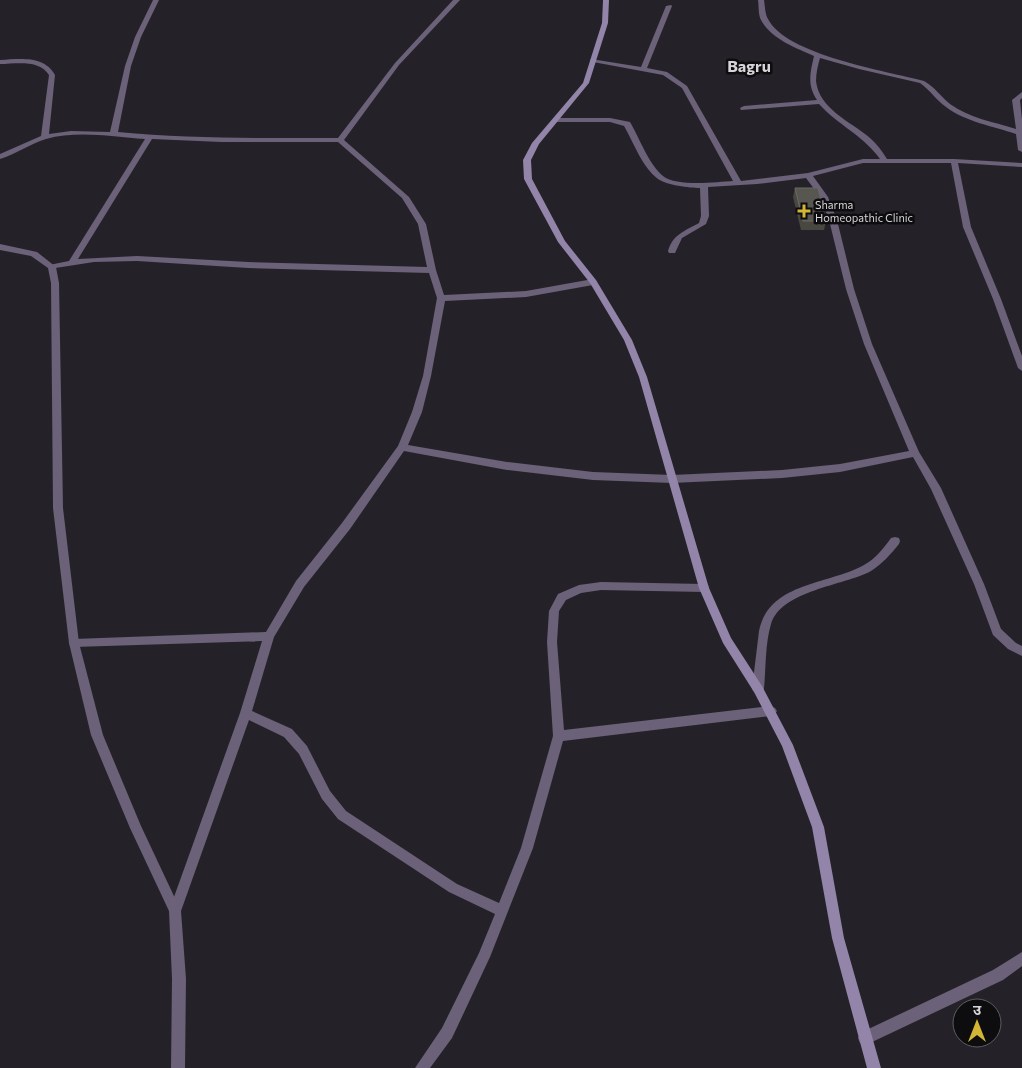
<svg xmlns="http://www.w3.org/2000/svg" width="1022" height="1068" font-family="Commissioner,'Noto Sans Devanagari',sans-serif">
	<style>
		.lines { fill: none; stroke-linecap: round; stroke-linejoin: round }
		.minor { fill: #6b6178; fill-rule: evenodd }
		.tertiary { fill: #6b6178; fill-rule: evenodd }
		.secondary { fill: #9384a9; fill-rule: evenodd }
		.wall { fill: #484740 }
		.building { fill: #575651; stroke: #6b6a66 }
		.poi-dot { fill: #d3b635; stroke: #0d0c0e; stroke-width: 2 }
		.labels { text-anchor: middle; stroke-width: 5; stroke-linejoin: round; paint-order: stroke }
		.far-poi-label { font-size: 11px; fill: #d7d5d9; stroke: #0d0c0e; text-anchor: start }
		.far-district-label { font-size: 16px; font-weight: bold; fill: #d7d5d9; stroke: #0d0c0e }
	</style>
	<rect width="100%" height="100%" fill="#242228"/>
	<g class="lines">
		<!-- minor -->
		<path class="minor" d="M153 0H159L141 37 131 66 118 132C191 139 264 138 338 138L395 63 453 0H460L399 65 344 140 409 197 426 224 436 270 444 295 526 291 593 279 597 282 593 285 526 297 445 301 431 376 422 412 408 445 507 462 593 472 672 475 782 470 840 464 909 451 864 344 846 289 829 220 820 197 806 178 757 184 708 187 709 216 706 224 682 238 675 253H669L668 251C673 234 685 231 699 223L701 216 700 188C690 188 666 185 658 179 642 167 634 143 624 126L610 122H553V118H610L630 122C640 139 648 163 663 176 677 187 716 182 733 181L682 88 663 75 593 62 590 60 591 59 641 67 666 6 671 5 672 6 647 68 667 72 687 86 741 181 808 173 863 159H880C864 136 838 125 819 104L741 110 740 108 744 106 817 100C807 85 810 73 814 56 796 48 771 39 761 20 758 14 759 6 758 0H764C765 6 765 14 768 19 786 55 887 71 924 81 935 87 941 97 950 104 969 118 994 122 1016 129L1012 100 1022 92V98L1020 100 1022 120V152L1018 150 1016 134C993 126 966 122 946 107 936 100 930 90 920 83L859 69 820 58C818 65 816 73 816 81 819 109 850 121 870 138 877 144 882 151 887 159H954L1022 163V167L958 163 971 227 1001 299 1022 356V371L1018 368 993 299 963 227 951 163H863L813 176 828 197 837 220 854 289 872 344 919 452 941 488 984 584 1001 629 1016 643 1022 646V656L1008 649 993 635 974 584 931 489 913 457 840 472 782 478 672 483 593 480 507 470 404 451 350 529 304 587 274 637 252 711 292 729 307 746 330 791 346 811 457 884 499 903 521 848 553 736 547 642 549 611 558 594 579 585 601 582 704 584 708 585 709 588 708 591 704 592 601 590 581 593 566 600 559 611 557 642 564 730 771 706 775 708 777 711 775 714 771 716 563 741 533 848 490 957 452 1038 430 1068H415L442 1028 479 953 495 914 449 892 338 819 322 799 299 754 284 737 249 720 181 911 179 915 175 917 171 915 169 911 240 713 262 641 74 647 70 646 69 643 70 640 74 639 266 632 296 581 342 523 398 446 412 412 423 376 437 298 429 273 248 268 137 261 94 262 49 269V265L69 261 145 139C113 137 78 130 46 139 30 144 16 154 0 159V154L41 136 49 75C39 59 16 64 0 64V60C20 59 44 55 55 75L49 134 71 131 110 132 125 66 135 37ZM152 139 221 142H338L402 198 418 224 427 267 248 262 137 256 78 259Z
			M895 537 899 538 900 541 899 544C891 554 882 564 871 571 843 586 782 590 771 624 765 644 766 668 764 689L762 692 758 694 754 692 752 689 759 631C769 582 828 585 864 565 875 559 884 548 891 538Z
			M1022 952V966L1003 980 870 1043 865 1045 860 1043 858 1038 860 1033 993 970Z"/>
		<!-- tertiary -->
		<path class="tertiary" d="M0 244 37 252 56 267 59 283 63 508 79 643 103 735 141 826 181 911 186 979 185 1068H171L172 979 169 911 130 828 91 735 69 643 53 508 51 283 48 268 31 256 0 250Z"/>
		<!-- secondary -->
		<path class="secondary" d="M603 0H609L608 23 589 83 539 144 531 160 532 179 565 241 596 280 632 340 647 377 709 588 731 638 762 686 793 745 824 827 844 938 881 1068H867L832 938 812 827 782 746 754 692 723 643 699 588 639 377 624 340 590 283 558 242 524 179 523 160 532 143 583 83 602 23Z"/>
	</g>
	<!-- wall -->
	<path class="wall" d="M795 188 826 221 824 230H801L793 197Z"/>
	<!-- building -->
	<path class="building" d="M795 188H818L826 221H803Z"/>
	<!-- markers -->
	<path class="poi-dot" d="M801.5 203.5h5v5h5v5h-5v5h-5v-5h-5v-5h5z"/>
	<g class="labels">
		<!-- far-poi labels -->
		<g class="far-poi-label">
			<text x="815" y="209">Sharma<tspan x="815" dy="13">Homeopathic Clinic</tspan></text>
		</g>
		<!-- far-district labels -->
		<g class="far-district-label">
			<text x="749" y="72">Bagru</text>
		</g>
	</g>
	<!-- north arrow -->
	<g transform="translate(977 1023)"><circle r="24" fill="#0d0c0e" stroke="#5e5c5f"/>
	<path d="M0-4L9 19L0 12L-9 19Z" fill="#d3b635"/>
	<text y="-8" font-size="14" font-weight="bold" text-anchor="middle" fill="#d7d5d9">उ</text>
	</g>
</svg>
